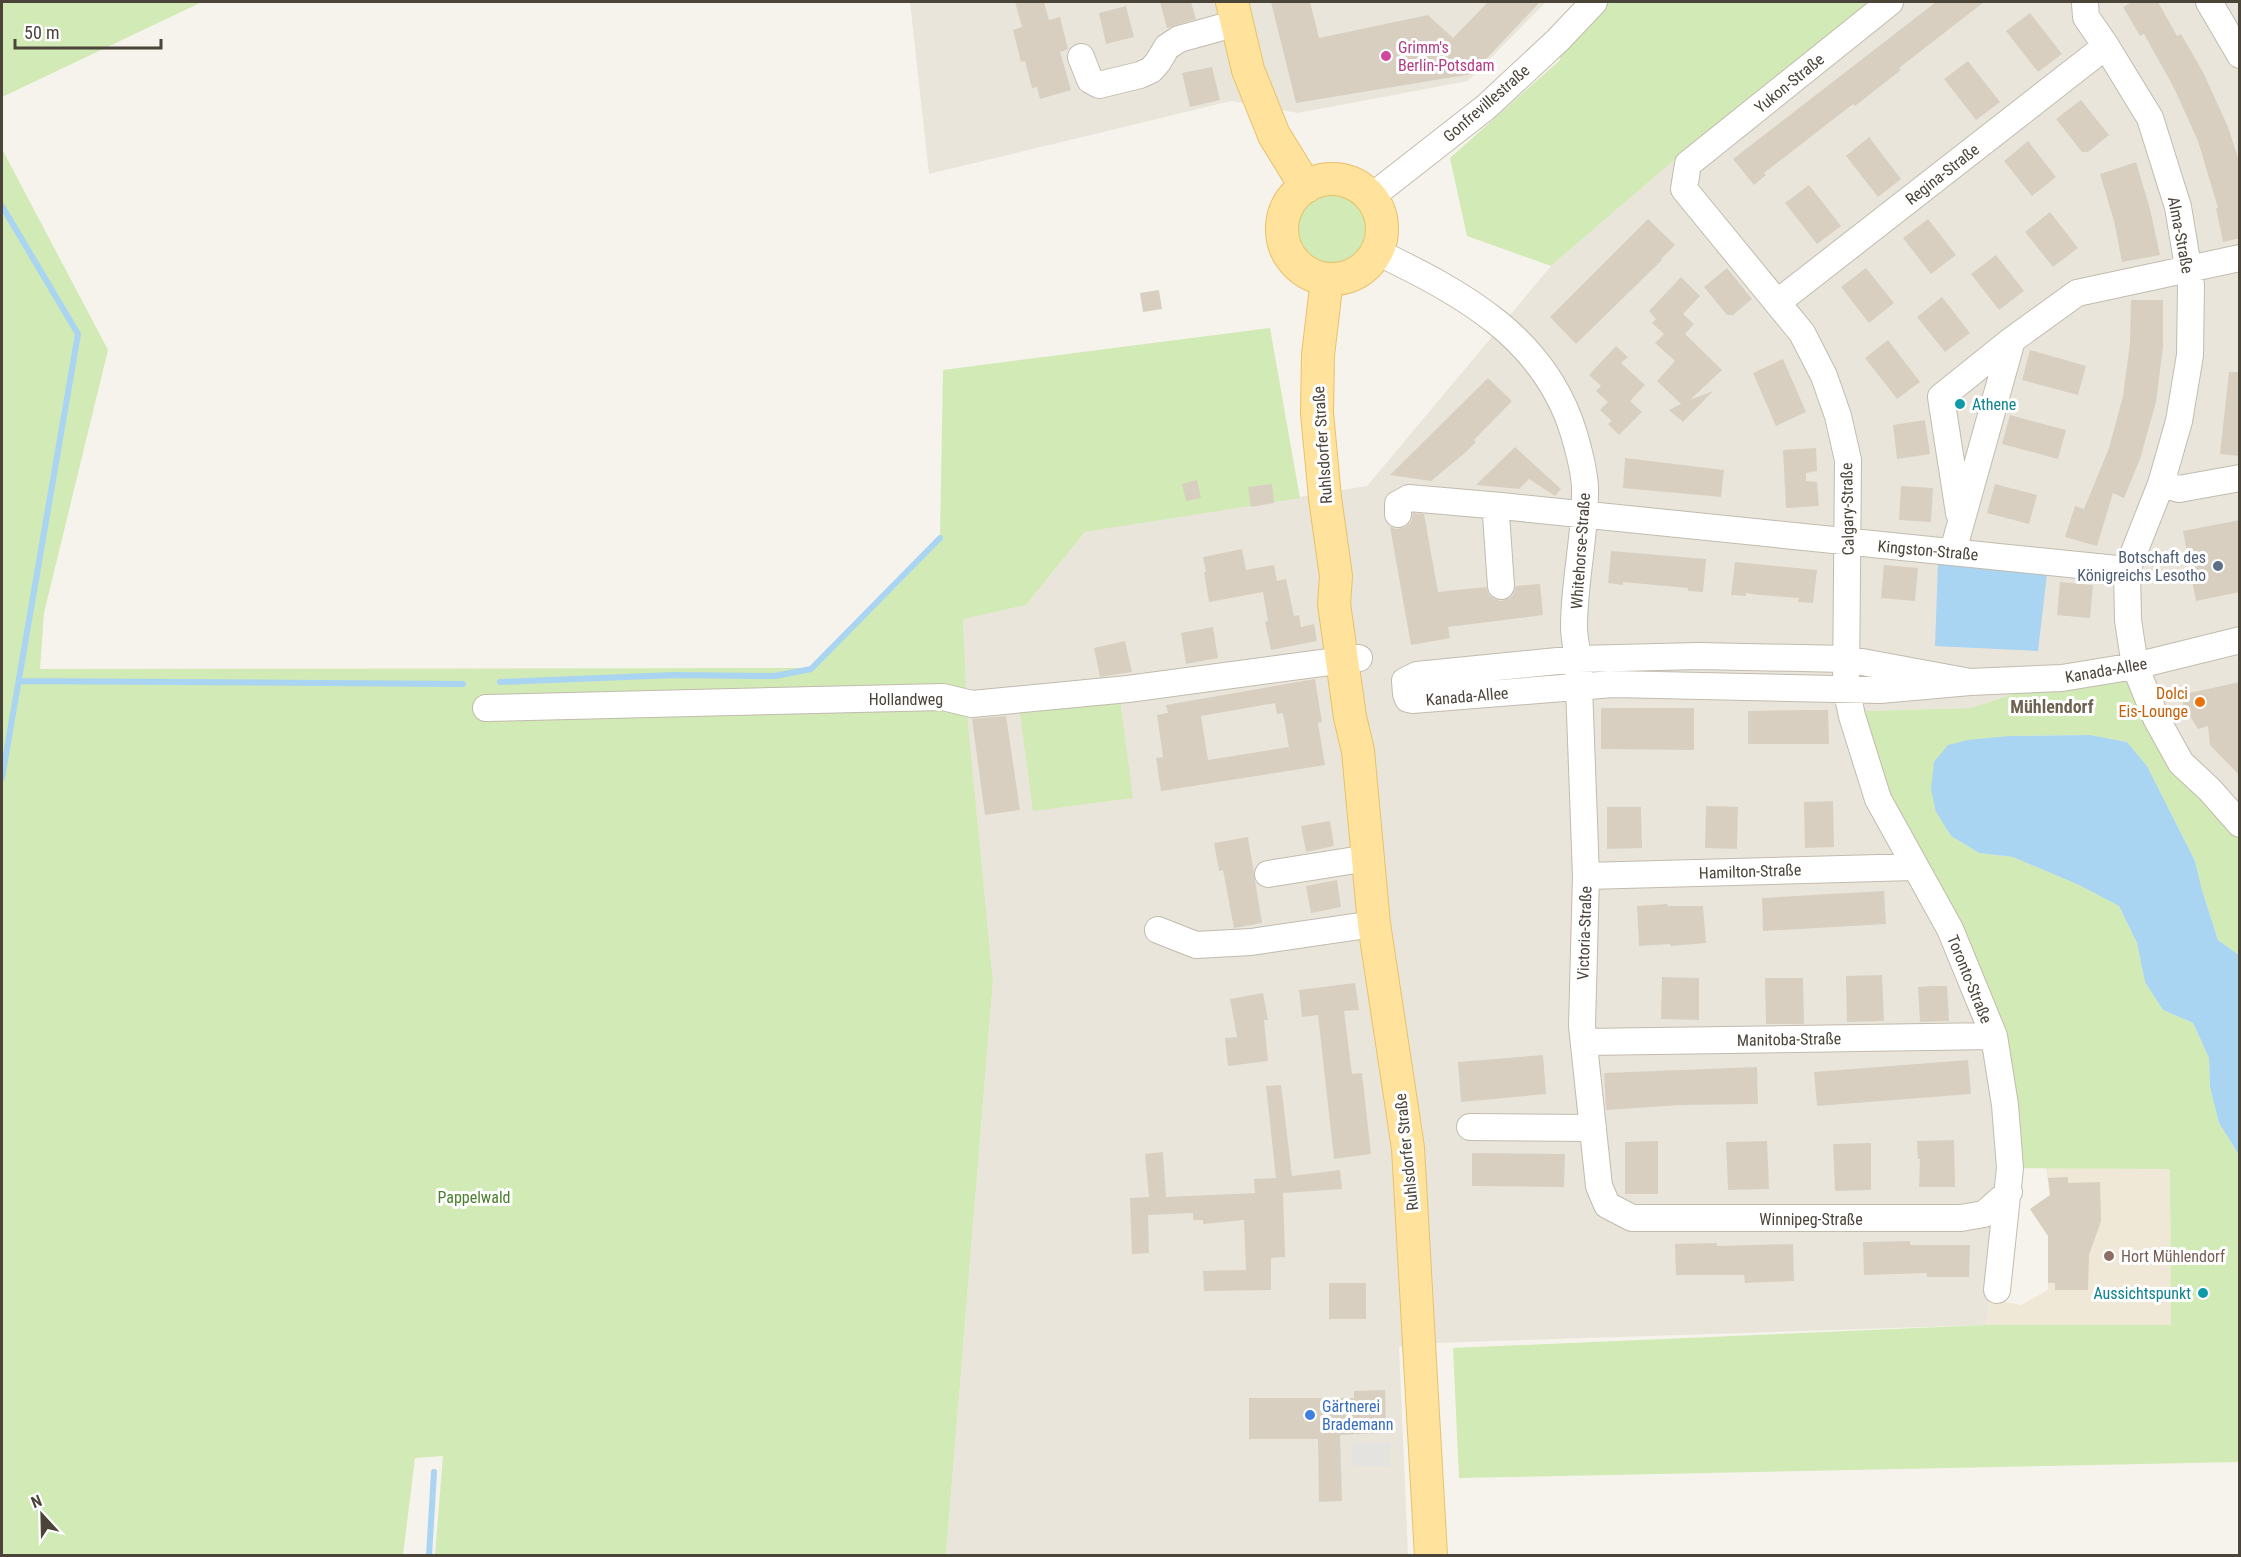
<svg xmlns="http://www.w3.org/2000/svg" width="2241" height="1557" font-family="'Roboto Condensed',sans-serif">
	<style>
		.residential { fill: #eae5da }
		.education { fill: #efe8d6 }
		.green { fill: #d2eab5 }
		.parking { fill: #e5e3e0 }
		.water { fill: #a9d4f2 }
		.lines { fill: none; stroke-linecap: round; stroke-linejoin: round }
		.stream { stroke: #a9d4f2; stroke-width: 6 }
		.building { fill: #d8cfc1; fill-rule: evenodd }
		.minor-casing { stroke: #c2bbae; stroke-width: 28 }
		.major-casing { stroke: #e6c16a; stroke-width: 34 }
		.minor { stroke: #fff; stroke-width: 26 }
		.major { stroke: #ffe39c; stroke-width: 32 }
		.hotel-dot { fill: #d1479c; stroke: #fff; stroke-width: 2 }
		.culture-dot { fill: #0f9aa8; stroke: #fff; stroke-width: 2 }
		.service-dot { fill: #5c6f8a; stroke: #fff; stroke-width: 2 }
		.food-dot { fill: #e8710a; stroke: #fff; stroke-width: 2 }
		.education-dot { fill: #8d6e63; stroke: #fff; stroke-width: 2 }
		.shop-dot { fill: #3f7fe0; stroke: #fff; stroke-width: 2 }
		.labels { text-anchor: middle; stroke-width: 6; stroke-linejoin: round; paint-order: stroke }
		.hotel-label { font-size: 16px; fill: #b23c85; stroke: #fff; text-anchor: start }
		.street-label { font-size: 16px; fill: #4b4439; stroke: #fff }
		.culture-label { font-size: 16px; fill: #0d838f; stroke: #fff; text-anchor: start }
		.service-label { font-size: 16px; fill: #4e5e75; stroke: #fff; text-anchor: end }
		.food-label { font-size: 16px; fill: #c56008; stroke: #fff; text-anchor: end }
		.park-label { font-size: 16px; fill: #4a7f2a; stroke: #fff }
		.education-label { font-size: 16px; fill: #785e54; stroke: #fff; text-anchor: start }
		.shop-label { font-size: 16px; fill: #366cbe; stroke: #fff; text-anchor: start }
		.neighbourhood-label { font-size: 18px; font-weight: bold; fill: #6e6250; stroke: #fff }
	</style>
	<rect width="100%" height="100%" fill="#f6f3ec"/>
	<!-- residential -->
	<path class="residential" d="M910 2H1546L1468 81 1298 113 1231 101 929 174Z
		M1872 2H2239V824L2062 678 1971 708 1866 711 1950 929 2005 1105 1990 1299 1986 1325 1435 1343 1399 1347 1408 1555 946 1556 993 981 965 699 963 618 1026 605 1085 532 1367 486 1551 266 1667 166Z"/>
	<!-- education -->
	<path class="education" d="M2046 1168 2170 1169 2171 1325H1986L1990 1299 2021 1305 2048 1290V1227L2043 1229 2030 1209 2050 1195Z"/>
	<!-- green -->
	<path class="green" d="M2 2H202L2 97Z
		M1610 2H1872L1667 166 1551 266 1467 236 1450 158 1560 60 1561 48Z
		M2 149 108 350 44 613 40 669 811 668 940 537 943 370 1270 328 1300 498 1085 532 1026 605 963 619 967 714 993 981 946 1555H435L443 1456 415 1458 403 1555H2Z
		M1296 228a37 37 0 1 1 74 0a37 37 0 1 1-74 0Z
		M2135 666 2156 718 2239 824V955L2218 940 2202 890 2195 861 2147 766 2127 742 2090 735 2009 736 1936 812 1951 836 1979 853 2013 857 2079 885 2119 906 2137 943 2145 982 2163 1010 2193 1023 2209 1058 2210 1087 2219 1123 2239 1155V1462L1459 1478 1453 1348 1986 1325H2171L2170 1169 2010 1168 1994 1036 1863 752 1865 711 1971 708 2062 678Z
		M1120 700 1133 798 1033 811 1020 713Z"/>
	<!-- parking -->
	<path class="parking" d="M1390 1442V1466H1353L1352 1443Z"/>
	<!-- water -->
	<path class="water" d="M1938 563 2047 574 2038 651 1935 646Z
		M2090 735 2127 742 2147 766 2195 861 2202 890 2218 940 2239 955V1155L2219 1123 2210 1087 2209 1058 2193 1023 2163 1010 2145 982 2137 943 2119 906 2079 885 2013 857 1979 853 1951 836 1936 812 1931 789 1934 762 1948 745 1968 740 2009 736Z"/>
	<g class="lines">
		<!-- stream -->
		<path class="stream" d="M2 206 78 334 2 778
			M19 681 463 684
			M500 682 674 675 775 676 811 669 940 538
			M429 1556 434 1472"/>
	</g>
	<!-- building -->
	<path class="building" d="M1015 2H1044L1049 20 1060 17 1068 49 1060 52 1071 90 1040 99 1037 87 1032 88 1025 61 1021 62 1013 30 1022 27Z
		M1160 2H1191L1196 19 1167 28Z
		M1271 2H1310L1319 38 1428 15 1453 38 1488 2H1540L1472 74 1296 103Z
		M1936 2H1984L1899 68 1901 70 1892 77 1855 106 1853 104 1764 173 1766 175 1754 185 1733 159Z
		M2132 2H2158L2177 36 2181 34 2203 72 2228 127 2240 164V238L2223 242 2216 208H2218L2198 141 2174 88 2144 34 2140 36 2123 7Z
		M1126 6 1134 37 1106 44 1099 13Z
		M2030 13 2062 54 2038 72 2006 31Z
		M1968 61 2000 102 1976 120 1944 79Z
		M1212 67 1220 100 1190 107 1182 73Z
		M2081 100 2109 135 2088 152H2082L2056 119Z
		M1869 137 1901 179 1878 197 1846 156Z
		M2028 141 2056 177 2032 196 2004 161Z
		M2136 162 2150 209 2160 255 2122 262 2114 221 2100 174Z
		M1809 185 1841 226 1817 244 1785 203Z
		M2050 212 2078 248 2053 267 2025 232Z
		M1648 219 1675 245 1661 259 1662 260 1576 344 1550 317Z
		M1928 219 1956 255 1931 274 1903 238Z
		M1996 255 2024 291 1999 310 1971 274Z
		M1727 268 1752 299 1733 315H1727L1704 287Z
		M1866 268 1894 303 1869 323 1841 287Z
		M1681 277 1700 296 1683 314 1694 324 1685 334 1722 370 1690 400 1713 391 1683 422 1669 410 1681 404 1657 381 1675 361 1655 343 1664 334 1652 323 1656 319 1649 311Z
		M1159 290 1162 309 1143 312 1140 293Z
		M1942 297 1970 333 1945 352 1917 317Z
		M2131 300H2163V347L2156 402 2140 459 2124 498 2113 493 2097 546 2065 537 2075 506 2084 509 2109 448 2123 396 2130 343Z
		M1888 340 1920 382 1897 399 1865 358Z
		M1616 346 1628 357 1621 363 1645 385 1630 401 1642 412 1619 435 1608 424 1612 421 1600 410 1608 402 1596 391 1601 386 1589 375Z
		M2030 350 2086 366 2078 395 2022 380Z
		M1783 359 1806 412 1776 426 1753 373Z
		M2229 372H2240V456L2220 454Z
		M1488 378 1512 401 1474 440 1476 442 1466 452 1431 481 1390 475Z
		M2010 415 2066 430 2058 459 2002 444Z
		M1925 420 1930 454 1897 459 1893 425Z
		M1515 447 1561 489 1555 496 1529 479 1519 489 1476 485Z
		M1816 448 1817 471 1806 473V481L1817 482 1819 506 1786 508 1783 450Z
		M1625 458 1724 470 1721 497 1623 488Z
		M1197 480 1201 498 1186 501 1182 484Z
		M1272 484 1274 503 1251 507 1248 487Z
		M1995 484 2037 495 2029 524 1987 513Z
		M1901 486 1933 488 1931 522 1899 520Z
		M1413 513 1424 514 1438 592 1486 587 1489 595 1494 599 1501 601 1510 598 1514 593 1516 586 1540 584 1543 615 1448 627 1450 638 1411 645 1390 527 1397 529 1405 527 1411 522Z
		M2240 520V592L2196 601 2183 531Z
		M1242 549 1246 570 1274 565 1277 581 1286 579 1294 616 1299 615 1301 627 1314 624 1317 641 1271 650 1265 622 1268 621 1263 592 1209 602 1204 572H1206L1203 557Z
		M1611 551 1706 559 1703 592 1688 591V588L1623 582V585L1608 583Z
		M1735 562 1817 570 1813 603 1798 602 1799 598 1759 595 1746 593V596L1731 595Z
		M1884 565 1918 568 1915 601 1881 598Z
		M2060 582 2093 585 2090 618 2057 615Z
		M1213 627 1218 658 1186 664 1181 633Z
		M1125 641 1132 672 1100 677 1094 648Z
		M1315 679 1322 722 1318 723 1325 765 1161 791 1156 758 1163 757 1157 715 1168 713 1166 705ZM1275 703 1277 714 1283 713 1289 747 1208 760 1201 716Z
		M2240 682V776L2210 745 2208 726 2198 729 2183 705V700L2189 693Z
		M1601 708H1694V750L1601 749Z
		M1808 710H1828L1829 744H1748V711Z
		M1006 716 1020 810 985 815 972 719Z
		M1833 801 1834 847 1805 848 1804 802Z
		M1706 806 1738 807 1737 849 1705 848Z
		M1607 807H1641L1642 848 1607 849Z
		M1330 821 1334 846 1306 852 1301 826Z
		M1248 837 1262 923 1234 928 1223 870 1219 871 1214 843Z
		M1337 880 1341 907 1311 913 1306 886Z
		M1884 891 1886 924 1763 931 1762 898Z
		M1667 904 1668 906H1703L1706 943 1671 946 1670 944 1639 946 1637 906Z
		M1882 975 1884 1021 1847 1022 1846 976Z
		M1662 977 1699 978V1020L1661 1019Z
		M1765 978H1803L1804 1024H1766Z
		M1355 983 1359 1010 1344 1011 1352 1074 1362 1073 1371 1154 1334 1159 1318 1015 1302 1017 1299 990Z
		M1932 986H1947L1949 1021 1920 1022 1918 987Z
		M1263 993 1268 1020H1264L1268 1061 1228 1066 1225 1038 1237 1037 1230 999Z
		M1543 1055 1546 1094 1461 1102 1458 1062Z
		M1968 1060 1971 1094 1817 1106 1814 1072Z
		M1757 1067 1758 1104 1681 1105 1606 1110 1604 1073Z
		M1281 1085 1292 1176 1340 1170 1342 1189 1283 1193 1285 1257 1271 1258V1290L1204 1291 1203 1271 1246 1270 1244 1220 1203 1224V1220H1193V1213L1148 1215 1149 1253 1132 1254 1130 1198 1149 1197 1145 1154 1163 1152 1166 1197 1255 1193 1254 1179 1276 1178 1266 1086Z
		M1954 1140 1955 1187H1919L1920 1159H1918L1917 1141Z
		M1658 1141V1194H1625V1142Z
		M1767 1141 1769 1189 1728 1190 1726 1142Z
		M1871 1143V1190L1835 1191 1833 1144Z
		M1472 1153 1565 1154 1564 1187 1472 1186Z
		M2068 1177V1183L2100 1182 2101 1221 2089 1255 2088 1290H2055V1283H2048V1236L2030 1209 2050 1195 2048 1178Z
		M1910 1241V1245H1970L1969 1277H1927V1273L1864 1275 1863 1242Z
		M1717 1243V1246L1793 1244 1794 1281 1745 1283 1744 1275H1676L1675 1244Z
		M1329 1283H1366V1319H1329Z
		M1385 1390 1386 1422H1380V1433L1340 1435 1342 1501 1319 1502 1318 1439H1249V1398H1354V1391Z"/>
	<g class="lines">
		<!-- minor casing -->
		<g class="minor-casing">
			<path id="minor" d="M1890 2 1688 164 1684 189 1802 333 1824 376 1838 416 1848 460 1846 688 1852 716 1878 799 1950 929 1994 1036 2005 1105 2010 1168 1997 1290
				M2209 2 2240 55
				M2085 3 2086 17 2106 46 2150 118 2178 207 2191 285 2190 355 2179 421 2161 484 2127 570 2128 620 2135 666 2156 718 2181 763 2210 790 2240 824
				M1081 57 1090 80 1099 85 1140 75 1151 70 1158 62 1167 47 1179 39 1237 23
				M1371 197 1486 107 1558 40 1594 2
				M1377 252C1462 293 1545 337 1574 434 1579 451 1584 469 1585 487 1586 534 1574 580 1574 627 1574 638 1577 649 1578 659L1586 876 1582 1026 1599 1186 1607 1205 1632 1218H1961L1984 1214 2009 1192
				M1778 302 2106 46
				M2161 484 2179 489 2240 478
				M1959 513 1941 397 2012 340
				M1398 514V504L1409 498 1501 506
				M1953 551 2012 340 2077 293 2240 258
				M1501 586 1496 515 1501 506 2127 570
				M1970 682 1846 659 1698 656 1578 659 1417 675 1405 681 1406 694 1408 699 1412 700 1613 684 1880 690 1970 682 2062 678 2135 666 2240 640
				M486 708 943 697 972 704 1128 689 1359 658
				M1268 874 1368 858
				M1586 876 1915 867
				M1158 930 1196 945 1251 942 1374 924
				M1584 1042 1994 1036
				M1470 1127 1593 1128"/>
		</g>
		<!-- major casing -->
		<g class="major-casing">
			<path id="major" d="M1232 2 1248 70 1274 135 1306 187
				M1282 229a50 50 0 1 1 100 0a50 50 0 1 1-100 0Z
				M1327 279 1318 355 1317 413 1325 498 1336 576 1334 604 1350 717 1358 751 1374 924 1408 1148 1431 1556"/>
		</g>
		<!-- minor -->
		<use href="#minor" class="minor"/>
		<!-- major -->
		<use href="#major" class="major"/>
	</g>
	<!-- markers -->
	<circle class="hotel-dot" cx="1386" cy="56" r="6"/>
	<g class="culture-dot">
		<circle cx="1960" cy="404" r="6"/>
		<circle cx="2203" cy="1293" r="6"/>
	</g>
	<circle class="service-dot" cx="2218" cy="566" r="6"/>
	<circle class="food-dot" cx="2200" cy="702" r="6"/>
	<circle class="education-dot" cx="2109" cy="1256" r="6"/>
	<circle class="shop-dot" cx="1310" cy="1415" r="6"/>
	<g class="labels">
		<!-- hotel labels -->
		<g class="hotel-label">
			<text x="1398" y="53">Grimm's<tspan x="1398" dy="18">Berlin-Potsdam</tspan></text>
		</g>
		<!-- street labels -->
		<g class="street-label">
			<text transform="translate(1789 83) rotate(-39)" y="6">Yukon-Straße</text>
			<text transform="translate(1486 103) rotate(-41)" y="6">Gonfrevillestraße</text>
			<text transform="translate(1942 174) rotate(-38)" y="6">Regina-Straße</text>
			<text transform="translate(2181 235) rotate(79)" y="6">Alma-Straße</text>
			<text transform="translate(1322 445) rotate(-94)" y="6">Ruhlsdorfer Straße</text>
			<text transform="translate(1847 509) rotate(-91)" y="6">Calgary-Straße</text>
			<text transform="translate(1928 550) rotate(5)" y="6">Kingston-Straße</text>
			<text transform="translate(1580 551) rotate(-86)" y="6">Whitehorse-Straße</text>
			<text transform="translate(2106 670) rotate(-10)" y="6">Kanada-Allee</text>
			<text transform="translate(1467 696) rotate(-5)" y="6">Kanada-Allee</text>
			<text x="906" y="705">Hollandweg</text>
			<text transform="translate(1750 871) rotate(-2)" y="6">Hamilton-Straße</text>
			<text transform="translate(1584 933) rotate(-88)" y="6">Victoria-Straße</text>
			<text transform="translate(1970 979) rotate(68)" y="6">Toronto-Straße</text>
			<text transform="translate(1789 1039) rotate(-1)" y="6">Manitoba-Straße</text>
			<text transform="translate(1406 1152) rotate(-96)" y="6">Ruhlsdorfer Straße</text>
			<text x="1811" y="1225">Winnipeg-Straße</text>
		</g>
		<!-- culture labels -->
		<g class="culture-label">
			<text x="1972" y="410">Athene</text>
			<text x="2191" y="1299" text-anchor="end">Aussichtspunkt</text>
		</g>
		<!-- service labels -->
		<g class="service-label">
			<text x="2206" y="563">Botschaft des<tspan x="2206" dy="18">Königreichs Lesotho</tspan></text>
		</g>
		<!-- food labels -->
		<g class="food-label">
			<text x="2188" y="699">Dolci<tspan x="2188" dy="18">Eis-Lounge</tspan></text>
		</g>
		<!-- park labels -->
		<g class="park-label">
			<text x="474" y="1203">Pappelwald</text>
		</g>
		<!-- education labels -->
		<g class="education-label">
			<text x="2121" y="1262">Hort Mühlendorf</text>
		</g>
		<!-- shop labels -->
		<g class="shop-label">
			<text x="1322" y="1412">Gärtnerei<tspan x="1322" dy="18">Brademann</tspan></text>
		</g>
		<!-- neighbourhood labels -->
		<g class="neighbourhood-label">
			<text x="2052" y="713">Mühlendorf</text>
		</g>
	</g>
	<!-- border -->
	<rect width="2241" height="1557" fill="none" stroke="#4b4439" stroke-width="6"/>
	<!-- north arrow -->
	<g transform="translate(42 1515) rotate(338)" stroke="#ffffff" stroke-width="4.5" paint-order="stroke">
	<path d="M0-4.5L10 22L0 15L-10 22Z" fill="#4b4439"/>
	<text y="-9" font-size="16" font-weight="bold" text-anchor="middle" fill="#4b4439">N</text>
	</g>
	<!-- scale -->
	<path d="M15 39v9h146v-9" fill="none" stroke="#4b4439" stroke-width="3"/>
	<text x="24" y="39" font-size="18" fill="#4b4439" stroke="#ffffff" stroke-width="4.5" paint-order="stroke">50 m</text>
</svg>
